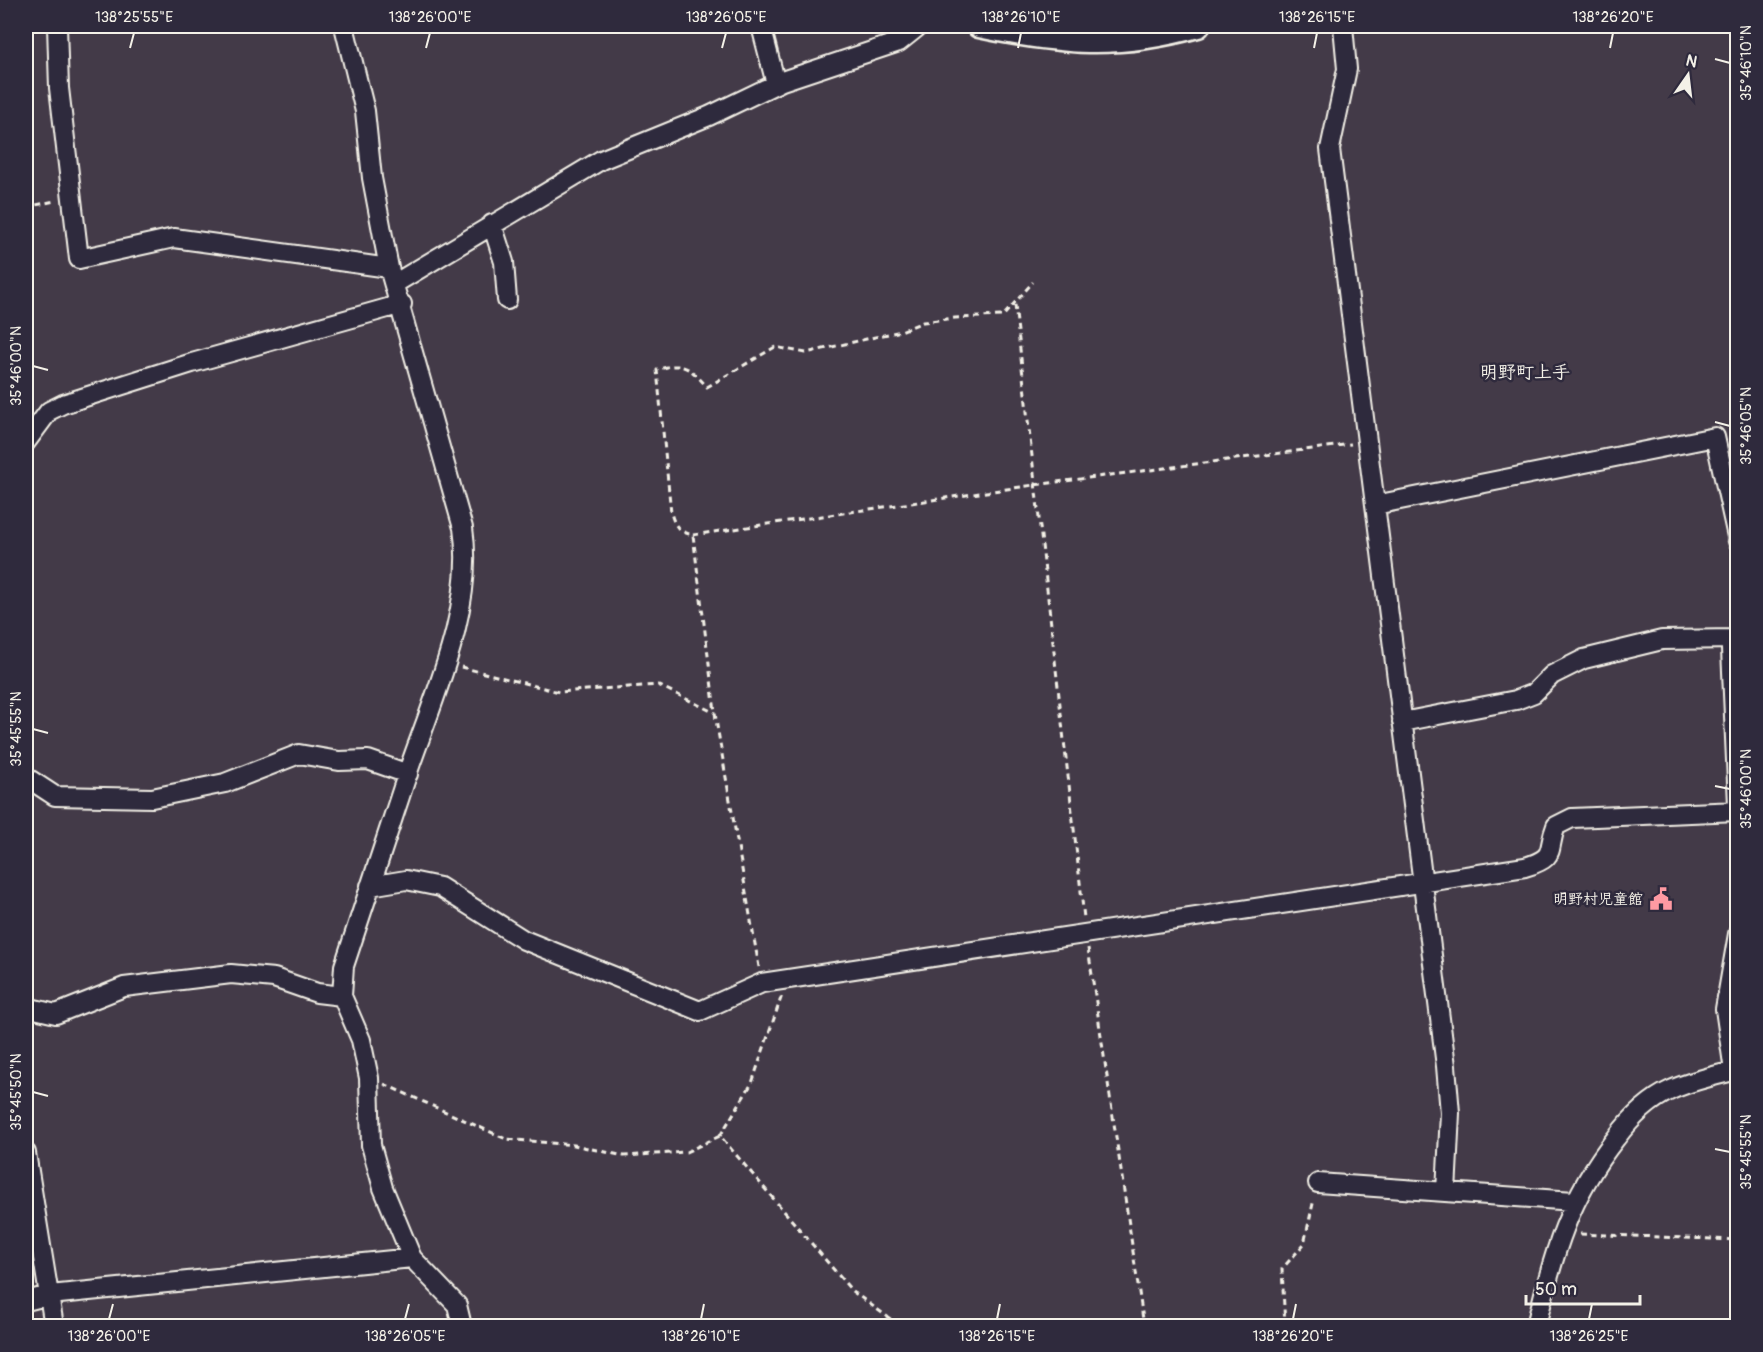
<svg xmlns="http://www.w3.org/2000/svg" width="1763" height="1352" font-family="Pangolin,'Klee One',sans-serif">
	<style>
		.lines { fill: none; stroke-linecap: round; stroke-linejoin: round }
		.minor-casing { stroke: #f4f1e8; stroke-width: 22 }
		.tertiary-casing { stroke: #f4f1e8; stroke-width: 27 }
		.path { stroke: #f4f1e8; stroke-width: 3; stroke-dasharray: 6 4.5; stroke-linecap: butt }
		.minor { stroke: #2f2a3d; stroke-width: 18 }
		.tertiary { stroke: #2f2a3d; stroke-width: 22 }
		.ticks { fill: none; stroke: #f4f1e8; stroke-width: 2 }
		.labels { text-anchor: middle; stroke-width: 5; stroke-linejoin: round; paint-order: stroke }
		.poi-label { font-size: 15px; font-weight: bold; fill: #f4f1e8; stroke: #2f2a3d; text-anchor: end }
		.quarter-label { font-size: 18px; font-weight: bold; fill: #f4f1e8; stroke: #2f2a3d }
		.neatline { fill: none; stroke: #f4f1e8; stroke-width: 2 }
		.ticks-label { font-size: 15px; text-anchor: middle; fill: #f4f1e8 }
	</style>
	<rect width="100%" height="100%" fill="#433a48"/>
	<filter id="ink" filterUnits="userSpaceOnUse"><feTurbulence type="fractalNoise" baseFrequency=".0167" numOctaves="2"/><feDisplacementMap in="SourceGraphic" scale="12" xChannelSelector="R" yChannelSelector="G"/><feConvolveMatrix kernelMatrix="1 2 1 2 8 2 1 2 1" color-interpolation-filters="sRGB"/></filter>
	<g filter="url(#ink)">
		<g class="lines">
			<!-- minor casing -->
			<g class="minor-casing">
				<path id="minor" d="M57 26 59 88 79 259 174 238 389 268
					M344 26 365 111 372 178 389 268 463 528C475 606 435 694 410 766 388 833 366 899 344 966L342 996 361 1040 369 1078 371 1145 383 1188 412 1258 457 1305 462 1326
					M761 26 776 84
					M1343 26 1347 69 1330 149 1446 1066 1450 1113 1446 1192
					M492 224 504 262 507 300
					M394 284 601 160 709 116 782 81 899 42 919 26
					M26 442 49 411 63 404 192 363 402 304
					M1375 505 1715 437 1738 541
					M1738 638 1731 649 1738 805
					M1402 722 1516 700 1534 693 1552 675 1584 659 1662 640 1736 639
					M26 777 55 796 152 798 225 783 299 754 339 761 368 760 408 774
					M370 886 406 880 440 887 524 940 700 1011 762 983 1525 867C1558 857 1546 851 1556 826L1572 818 1738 811
					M26 1007 56 1014 124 987 231 974 274 978 317 993 342 996
					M1734 1071 1725 1009 1738 934
					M26 1153 54 1326
					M1318 1183 1574 1201
					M26 1301 50 1295 412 1258
					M1536 1326C1553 1254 1569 1197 1616 1138 1631 1118 1649 1100 1671 1090 1691 1081 1716 1075 1738 1070"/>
			</g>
			<!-- tertiary casing -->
			<g class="tertiary-casing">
				<path id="tertiary" d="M979 26C1060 43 1116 49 1198 26"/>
			</g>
			<!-- path -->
			<path class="path" d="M26 207 55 201
				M1015 305 1084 918
				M693 535 1034 485 1351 444
				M461 667 559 692 658 685 715 713
				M1088 948 1144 1326
				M759 967 716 720 693 535C679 532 675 527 671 513L657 370C682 361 690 367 707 387L775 347 806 353 901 331 923 322 955 318 1003 316 1033 282
				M384 1084 506 1139 574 1145 624 1156 686 1152 720 1136 852 1291 900 1326
				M720 1136 752 1083 782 995
				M1580 1234 1738 1240
				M1285 1326 1282 1269 1304 1244 1314 1199"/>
			<!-- minor -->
			<use href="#minor" class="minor"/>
			<!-- tertiary -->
			<use href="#tertiary" class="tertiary"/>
		</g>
	</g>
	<!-- ticks -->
	<path class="ticks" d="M130 48 134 33M426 48 430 33M722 48 726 33M1018 48 1021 33M1314 48 1317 33M1610 48 1613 33M1715 59 1730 63M33 366 48 370M1715 422 1730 426M33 729 48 733M1715 786 1730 789M33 1092 48 1096M1715 1149 1730 1152M109 1319 113 1304M405 1319 409 1304M701 1319 704 1304M997 1319 1000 1304M1293 1319 1296 1304M1589 1319 1592 1304"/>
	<!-- icons -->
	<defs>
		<g id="civic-bare" transform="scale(1.8)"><path d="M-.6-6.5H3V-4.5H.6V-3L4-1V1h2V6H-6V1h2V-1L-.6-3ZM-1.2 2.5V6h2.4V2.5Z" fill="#ff9aa2" stroke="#2f2a3d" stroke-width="2.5" paint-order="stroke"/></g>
	</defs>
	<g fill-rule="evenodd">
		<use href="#civic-bare" x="1661" y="899"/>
	</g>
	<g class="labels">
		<!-- poi labels -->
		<g class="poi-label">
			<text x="1643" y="904">明野村児童館</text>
		</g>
		<!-- quarter labels -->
		<g class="quarter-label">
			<text x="1525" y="378">明野町上手</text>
		</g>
	</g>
	<!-- margin -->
	<rect width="1763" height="1352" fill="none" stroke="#2f2a3d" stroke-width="66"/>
	<!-- north arrow -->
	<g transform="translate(1688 75) rotate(14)" stroke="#2f2a3d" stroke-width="4.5" paint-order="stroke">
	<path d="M0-4.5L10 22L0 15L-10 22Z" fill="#f4f1e8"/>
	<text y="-9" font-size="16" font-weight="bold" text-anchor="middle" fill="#f4f1e8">N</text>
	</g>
	<!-- scale -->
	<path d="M1526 1295v9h114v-9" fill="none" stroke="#f4f1e8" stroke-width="3"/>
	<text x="1535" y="1295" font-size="18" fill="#f4f1e8" stroke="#2f2a3d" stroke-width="4.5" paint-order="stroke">50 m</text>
	<rect x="33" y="33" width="1697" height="1286" class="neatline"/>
	<g class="ticks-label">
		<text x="134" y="22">138°25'55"E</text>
		<text x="430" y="22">138°26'00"E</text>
		<text x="726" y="22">138°26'05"E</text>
		<text x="1021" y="22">138°26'10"E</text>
		<text x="1317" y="22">138°26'15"E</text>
		<text x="1613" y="22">138°26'20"E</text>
		<text transform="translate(1746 63) rotate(-90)" y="5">35°46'10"N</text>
		<text transform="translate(16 366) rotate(-90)" y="5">35°46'00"N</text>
		<text transform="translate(1746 426) rotate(-90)" y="5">35°46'05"N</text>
		<text transform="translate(16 729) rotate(-90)" y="5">35°45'55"N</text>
		<text transform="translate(1746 789) rotate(-90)" y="5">35°46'00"N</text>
		<text transform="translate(16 1092) rotate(-90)" y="5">35°45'50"N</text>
		<text transform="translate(1746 1152) rotate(-90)" y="5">35°45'55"N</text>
		<text x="109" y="1341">138°26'00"E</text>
		<text x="405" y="1341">138°26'05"E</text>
		<text x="701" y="1341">138°26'10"E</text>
		<text x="997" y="1341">138°26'15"E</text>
		<text x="1293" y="1341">138°26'20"E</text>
		<text x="1589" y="1341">138°26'25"E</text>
	</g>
</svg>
